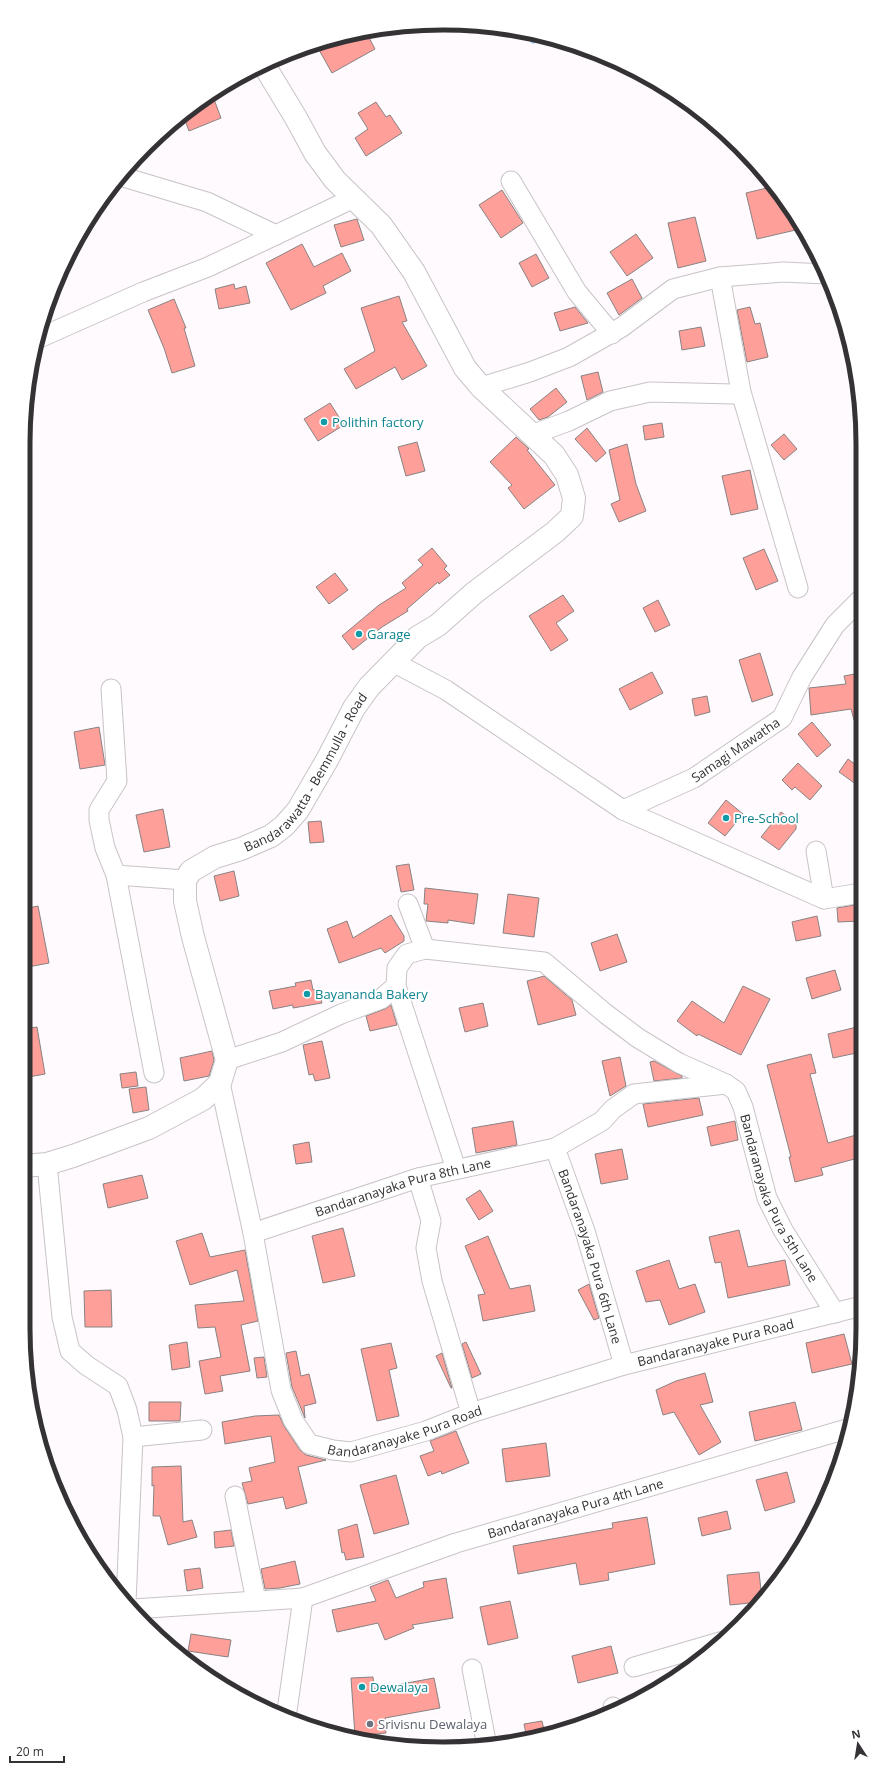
<svg xmlns="http://www.w3.org/2000/svg" width="886" height="1772" font-family="'Open Sans',sans-serif">
	<style>
		.lines { fill: none; stroke-linecap: round; stroke-linejoin: round }
		.stream { stroke: #a3cef3; stroke-width: 5.5 }
		.building { fill: #ff9f99; stroke: #888282 }
		.minor-casing { stroke: #c8c3c7; stroke-width: 21 }
		.tertiary-casing { stroke: #c8c3c7; stroke-width: 24 }
		.minor { stroke: #fff; stroke-width: 19 }
		.tertiary { stroke: #fff; stroke-width: 22 }
		.culture-dot { fill: #0f9aa8; stroke: #fff; stroke-width: 1.5 }
		.worship-dot { fill: #6b7280; stroke: #fff; stroke-width: 1.5 }
		.labels { text-anchor: middle; stroke-width: 3.5; stroke-linejoin: round; paint-order: stroke }
		.culture-label { font-size: 13px; fill: #0d838f; stroke: #fff; text-anchor: start }
		.street-label { font-size: 13px; fill: #343234; stroke: #fff }
		.worship-label { font-size: 13px; fill: #5b616d; stroke: #fff; text-anchor: start }
		.rim { fill: none; stroke: #343234; stroke-width: 5 }
	</style>
	<rect width="100%" height="100%" fill="#fffafe"/>
	<g class="lines">
		<!-- stream -->
		<path class="stream" d="M533 41 538 35"/>
	</g>
	<!-- building -->
	<path class="building" d="M366 32 375 49 332 73 318 48 336 39Z
		M212 94 221 118 189 131 183 115Z
		M376 102 386 117 390 115 402 133 366 156 355 138 368 129 358 113Z
		M775 186 800 229 757 239 746 193Z
		M502 190 523 223 501 238 479 205Z
		M695 217 706 261 678 268 668 223Z
		M357 219 364 240 341 247 334 225Z
		M636 234 653 258 627 276 610 252Z
		M302 244 314 267 342 253 351 271 323 286 326 293 291 310 266 263Z
		M536 254 549 278 532 287 519 263Z
		M632 279 642 298 619 315 607 293Z
		M234 284 235 289 246 286 250 303 219 309 215 289Z
		M399 296 407 321 402 322 427 366 402 380 395 367 356 389 344 369 375 351 361 308Z
		M174 299 186 328H184L195 366 172 373 164 348 148 310Z
		M575 307 588 323 560 331 554 313Z
		M750 307 755 324 760 323 768 357 747 362 737 310Z
		M701 327 705 346 682 350 679 331Z
		M598 372 603 392 587 400 581 376Z
		M556 388 567 402 548 417 539 420 530 409Z
		M330 403 344 425 318 441 304 419Z
		M662 423 664 437 645 440 643 426Z
		M587 428 606 453 596 462 575 439Z
		M784 434 797 449 784 460 771 445Z
		M516 437 529 449 527 450 555 485 524 509 508 488 512 485 490 462Z
		M417 442 425 471 406 476 398 447Z
		M627 444 636 484 646 511 619 522 611 504 620 500 609 450Z
		M750 470 758 509 731 515 722 476Z
		M432 548 447 566 444 569 450 575 439 584 438 582 407 609 408 611 382 627 353 650 342 636 379 605 406 588 402 583 423 565 418 560Z
		M764 549 778 581 756 590 743 558Z
		M335 573 348 590 329 604 316 587Z
		M563 595 574 611 556 623 568 640 551 651 529 616Z
		M658 600 670 625 655 632 643 608Z
		M760 653 773 695 752 702 739 660Z
		M652 672 663 693 630 710 619 689Z
		M860 673V719L854 720 851 709 811 715 809 688 846 684 844 676Z
		M707 696 710 712 695 716 692 699Z
		M812 722 831 745 817 757 798 734Z
		M99 727 105 765 80 769 74 732Z
		M848 759 860 768V787L839 772Z
		M798 763 822 786 810 800 795 787 792 790 782 780Z
		M726 800 743 814 725 836 708 823Z
		M163 809 170 847 144 852 136 815Z
		M781 812 796 823V829L779 850 761 837Z
		M321 821 324 842 310 843 308 822Z
		M409 864 414 890 401 892 396 866Z
		M234 871 239 896 220 901 214 876Z
		M425 888 478 894 474 924 448 920V923L426 921 428 904H424Z
		M508 894 539 898 534 937 503 933Z
		M860 904 861 921 838 922 837 908Z
		M38 906 49 963 28 967 27 960H23V909Z
		M391 915 404 936V941L385 953 381 948 339 963 327 929 347 921 353 938Z
		M817 916 821 936 796 941 792 922Z
		M617 934 627 962 600 971 591 943Z
		M835 970 841 990 812 999 806 978Z
		M544 976 572 1000 576 1015 538 1025 527 981Z
		M311 980 313 990 319 989 322 1003 293 1008V1005L273 1009 269 991 296 986 295 983Z
		M743 986 770 999 741 1055 698 1034 697 1036 677 1021 692 1001 724 1023Z
		M483 1003 488 1026 465 1032 459 1008Z
		M391 1005 397 1025 370 1031 366 1016 385 1009Z
		M861 1026V1052L833 1058 828 1034Z
		M37 1027 45 1074 23 1078V1029Z
		M322 1041 330 1078 315 1081 313 1074 309 1075 303 1045Z
		M212 1051 214 1060 209 1076 184 1081 180 1058Z
		M811 1054 816 1073 810 1074 828 1143 856 1135 862 1157 821 1168 823 1175 795 1182 789 1157H791L767 1065Z
		M620 1057 626 1086 610 1096 602 1061Z
		M654 1061 682 1076V1078L654 1081 650 1062Z
		M136 1072 138 1086 122 1088 120 1074Z
		M146 1087 149 1110 133 1113 129 1089Z
		M699 1098 703 1115 648 1127 643 1104Z
		M513 1121 517 1145 476 1153 472 1128Z
		M735 1121 738 1140 711 1146 707 1127Z
		M309 1142 312 1162 296 1164 293 1145Z
		M622 1149 628 1179 601 1184 595 1154Z
		M142 1175 148 1198 108 1208 103 1184Z
		M480 1190 493 1211 479 1220 466 1199Z
		M343 1228 355 1276 323 1283 312 1236Z
		M739 1230 748 1267 785 1260 790 1285 728 1298 721 1262 715 1263 709 1237Z
		M202 1233 210 1257 245 1250 258 1321 241 1325 250 1371 220 1376 223 1391 205 1394 199 1361 221 1357 215 1327 198 1328 195 1305 244 1301 237 1270 190 1285 176 1241Z
		M488 1236 510 1289 530 1285 535 1311 483 1321 478 1295 485 1294 465 1246Z
		M669 1260 679 1289 695 1284 705 1312 669 1325 660 1300 646 1302 636 1271Z
		M589 1284 599 1318 594 1320 578 1290Z
		M111 1290 112 1327H85L84 1291Z
		M844 1334 852 1364 812 1373 806 1343Z
		M187 1342 190 1367 172 1370 169 1345Z
		M466 1342 481 1374 472 1378 462 1344Z
		M391 1343 397 1368 389 1370 399 1416 377 1421 361 1349Z
		M296 1351 301 1376 309 1374 316 1403 304 1406 305 1418 292 1387 286 1353Z
		M442 1353 452 1388H451L436 1356Z
		M264 1357 267 1377 257 1378 254 1358Z
		M705 1373 713 1402 700 1405 721 1442 699 1455 674 1412 663 1415 656 1390 676 1381Z
		M149 1402H181L180 1421H149Z
		M795 1402 802 1430 755 1441 749 1412Z
		M279 1415 284 1426 300 1450 306 1455 326 1460 298 1467 307 1503 286 1509 283 1497 248 1504 242 1483 252 1481 249 1468 275 1462 271 1436 225 1444 222 1422 255 1416Z
		M456 1431 469 1463 442 1474 441 1471 428 1476 420 1456 434 1451 430 1441Z
		M546 1443 550 1476 506 1482 502 1449Z
		M181 1466 183 1522 192 1520 197 1537 168 1545 160 1516H153L154 1485 152 1486V1467Z
		M787 1472 795 1502 765 1511 756 1480Z
		M396 1475 409 1524 374 1534 360 1485Z
		M727 1511 731 1529 702 1536 698 1518Z
		M647 1517 655 1564 608 1573 609 1580 580 1585 576 1563 518 1574 513 1546 613 1528 612 1523Z
		M357 1524 364 1557 346 1560 344 1552 342 1553 338 1530Z
		M231 1530 234 1546 215 1548 214 1532Z
		M295 1561 300 1584 280 1588 265 1589 261 1569Z
		M200 1568 203 1588 187 1591 184 1570Z
		M759 1572 762 1599 760 1602 730 1605 727 1575Z
		M446 1578 453 1618 412 1625 414 1628 385 1640 378 1623 337 1632 332 1610 376 1601 370 1587 388 1580 396 1598 424 1587 423 1582Z
		M510 1601 518 1638 488 1645 480 1607Z
		M191 1634 231 1640 228 1657 188 1651Z
		M611 1646 618 1673 578 1683 572 1656Z
		M373 1677 374 1689 434 1678 440 1708 385 1718 386 1733 355 1736 351 1678Z
		M542 1721 545 1734 527 1739 524 1724Z"/>
	<g class="lines">
		<!-- minor casing -->
		<g class="minor-casing">
			<g id="minor">
				<path d="M120 176 207 202 276 235"/>
				<path d="M511 181 577 292 612 334"/>
				<path d="M720 277 741 392 798 588"/>
				<path d="M37 339 143 292 208 267 354 198"/>
				<path d="M481 387 530 372 569 357 622 327 673 289 720 277 783 272 826 274"/>
				<path d="M531 435 569 421 610 401 650 392 734 394 741 392"/>
				<path d="M393 662 446 690 623 810 824 899 861 893"/>
				<path d="M111 689 117 781 99 810V820L105 848 116 875 185 880"/>
				<path id="s1" d="M623 810 694 778 782 718 802 677 835 625 860 600"/>
				<path d="M816 851 824 899"/>
				<path d="M116 875 154 1073"/>
				<path d="M408 904 425 949"/>
				<path d="M396 986 456 1169"/>
				<path id="s2" d="M227 1060 282 1042 341 1014 381 999 396 986 397 968 407 954 425 949 544 962 606 1014 638 1038 679 1063 726 1084 736 1091 743 1107 767 1198 783 1230 835 1313"/>
				<path id="s3" d="M220 1083 253 1233 281 1390 293 1420 309 1444 333 1450 351 1452 426 1431 471 1413 624 1365 862 1306"/>
				<path id="s4" d="M555 1148 585 1231 624 1365"/>
				<path d="M47 1164 62 1317 70 1351 86 1365 118 1386 127 1410 133 1437 126 1602"/>
				<path d="M418 1178 431 1221 426 1248 432 1281 471 1413"/>
				<path id="s5" d="M253 1233 418 1178 555 1148 602 1121 613 1109 634 1094 726 1084"/>
				<path d="M133 1437 202 1430"/>
				<path d="M235 1496 256 1601"/>
				<path id="s6" d="M303 1598 456 1543 850 1428"/>
				<path d="M133 1609 303 1598 286 1718"/>
				<path d="M634 1667 723 1641"/>
				<path d="M472 1669 487 1746"/>
				<path d="M613 1707 614 1712"/>
			</g>
		</g>
		<!-- tertiary casing -->
		<g class="tertiary-casing">
			<g id="tertiary">
				<path id="s7" d="M23 1166 47 1164 73 1156 149 1128 203 1099 220 1083 227 1060 193 937 185 901V880L191 871 215 857 241 849 271 836 284 826 298 810 327 760 354 708 369 687 418 637 438 625 474 593 555 532 572 516 574 498 567 475 554 455 481 387 465 368 414 272 381 225 335 180 315 153 296 118 264 65"/>
			</g>
		</g>
		<!-- minor -->
		<use href="#minor" class="minor"/>
		<!-- tertiary -->
		<use href="#tertiary" class="tertiary"/>
	</g>
	<!-- markers -->
	<g class="culture-dot">
		<circle cx="324" cy="422" r="4"/>
		<circle cx="359" cy="634" r="4"/>
		<circle cx="726" cy="818" r="4"/>
		<circle cx="307" cy="994" r="4"/>
		<circle cx="362" cy="1687" r="4"/>
	</g>
	<circle class="worship-dot" cx="370" cy="1724" r="4"/>
	<g class="labels">
		<!-- culture labels -->
		<g class="culture-label">
			<text x="332" y="427">Polithin factory</text>
			<text x="367" y="639">Garage</text>
			<text x="734" y="823">Pre-School</text>
			<text x="315" y="999">Bayananda Bakery</text>
			<text x="370" y="1692">Dewalaya</text>
		</g>
		<!-- street labels -->
		<g class="street-label">
			<text dy="5" stroke="none"><textPath href="#s1" startOffset="128">Samagi Mawatha</textPath></text>
			<text dy="5" stroke="none"><textPath href="#s7" startOffset="596">Bandarawatta - Bemmulla - Road</textPath></text>
			<text dy="5" stroke="none"><textPath href="#s5" startOffset="157">Bandaranayaka Pura 8th Lane</textPath></text>
			<text dy="5" stroke="none"><textPath href="#s2" startOffset="708">Bandaranayaka Pura 5th Lane</textPath></text>
			<text dy="5" stroke="none"><textPath href="#s4" startOffset="114">Bandaranayaka Pura 6th Lane</textPath></text>
			<text dy="5" stroke="none"><textPath href="#s3" startOffset="798">Bandaranayake Pura Road</textPath></text>
			<text dy="5" stroke="none"><textPath href="#s3" startOffset="474">Bandaranayake Pura Road</textPath></text>
			<text dy="5" stroke="none"><textPath href="#s6" startOffset="287">Bandaranayaka Pura 4th Lane</textPath></text>
		</g>
		<!-- worship labels -->
		<g class="worship-label">
			<text x="378" y="1729">Srivisnu Dewalaya</text>
		</g>
	</g>
	<!-- crop -->
	<path d="M0 0H886V1772H0ZM443 30H443A413 413 0 0 1 856 443V1329A413 413 0 0 1 443 1742H443A413 413 0 0 1 30 1329V443A413 413 0 0 1 443 30Z" fill="#fff" fill-rule="evenodd"/>
	<path class="rim" d="M443 30H443A413 413 0 0 1 856 443V1329A413 413 0 0 1 443 1742H443A413 413 0 0 1 30 1329V443A413 413 0 0 1 443 30Z"/>
	<!-- north arrow -->
	<g transform="translate(858 1744) rotate(348)" stroke="#ffffff" stroke-width="3" paint-order="stroke">
	<path d="M0-3L7 15L0 10L-7 15Z" fill="#343234"/>
	<text y="-6" font-size="11" font-weight="bold" text-anchor="middle" fill="#343234">N</text>
	</g>
	<!-- scale -->
	<path d="M10 1756v6h54v-6" fill="none" stroke="#343234" stroke-width="2"/>
	<text x="16" y="1756" font-size="12" fill="#343234" stroke="#ffffff" stroke-width="3" paint-order="stroke">20 m</text>
</svg>
